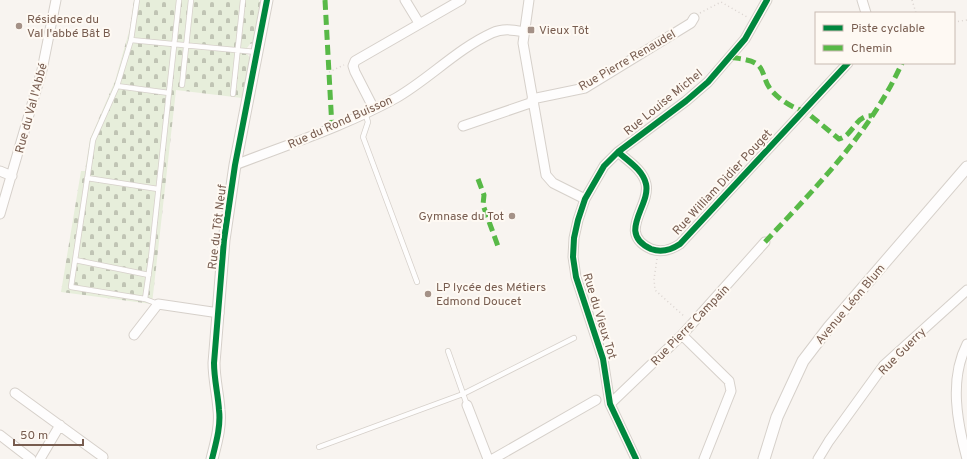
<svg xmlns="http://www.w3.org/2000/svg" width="967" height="459" font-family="Overpass,sans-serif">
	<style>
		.cemetery { fill: url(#cemetery-stones) }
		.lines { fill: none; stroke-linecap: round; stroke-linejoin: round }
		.service-casing { stroke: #d6d0ca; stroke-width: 6 }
		.minor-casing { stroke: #d6d0ca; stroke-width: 11 }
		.tertiary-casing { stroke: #d6d0ca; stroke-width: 13 }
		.path { stroke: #dbd4d0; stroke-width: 1.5; stroke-dasharray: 1 3; stroke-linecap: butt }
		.service { stroke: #fefdfd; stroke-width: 4.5 }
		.minor { stroke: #fefdfd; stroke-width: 9 }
		.tertiary { stroke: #fefdfd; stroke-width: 11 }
		.quiet { stroke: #58b947; stroke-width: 5; stroke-dasharray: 10 5; stroke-linecap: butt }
		.cycleway-casing { stroke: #fef9f3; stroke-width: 8 }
		.cycleway { stroke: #00873e; stroke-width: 6 }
		.poi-dot { fill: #a49187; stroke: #fef9f3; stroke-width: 1.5 }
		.labels { text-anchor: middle; stroke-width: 4; stroke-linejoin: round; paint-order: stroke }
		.poi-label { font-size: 12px; fill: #775c4f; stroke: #fef9f3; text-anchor: start }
		.street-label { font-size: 12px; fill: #775c4f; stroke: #fef9f3 }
	</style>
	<defs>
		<pattern id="cemetery-stones" width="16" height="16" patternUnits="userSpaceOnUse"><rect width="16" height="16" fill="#e7eedb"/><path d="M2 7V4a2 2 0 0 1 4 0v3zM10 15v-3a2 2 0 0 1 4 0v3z" fill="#c0c4b4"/></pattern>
	</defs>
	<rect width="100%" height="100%" fill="#f8f4f0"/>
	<!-- cemetery -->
	<path class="cemetery" d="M134 0H259L261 4 254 43 250 44 247 48V54L251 59 242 98 176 90 152 304 61 292 81 171H85L90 139 115 81 130 28Z"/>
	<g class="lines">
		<!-- service casing -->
		<g class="service-casing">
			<path id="service" d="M137 0 131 40 117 86 93 140 71 287 145 299 151 258 179 0
				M131 40 257 52
				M182 85 191 0
				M117 86 169 93
				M233 94 243 0
				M365 113 368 122 363 137 417 282
				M87 178 158 189
				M75 260 149 275
				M145 299 158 304
				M448 351 467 405
				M319 447 463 394 574 338"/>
		</g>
		<!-- minor casing -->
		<g class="minor-casing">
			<path id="minor" d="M405 0 419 23
				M529 0 523 43 546 175 553 183 585 199
				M862 0 866 13
				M532 99 585 88 691 23 694 18
				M374 109 355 72 353 66 355 61 461 0
				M463 126 533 102
				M618 152C628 161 643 170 646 184 651 206 616 233 651 249 662 253 671 250 680 244L848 63
				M235 165C289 144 345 126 396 98 429 79 457 49 492 33 503 28 513 30 525 32
				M0 171 12 176
				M0 214 42 70 56 0
				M134 335 158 304 219 313
				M682 335 729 381 731 391 704 459
				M15 393 103 457
				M610 404 682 335 765 242
				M467 405 488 459
				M0 435 31 459
				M40 459 60 425
				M493 459 596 400
				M636 459 610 404 603 359 576 277 573 257 574 238 578 220 585 199 604 166 618 152 686 101 708 82 745 39 767 0
				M818 459 829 441 884 365 967 290
				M967 459C957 422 949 379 967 344"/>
		</g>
		<!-- tertiary casing -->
		<g class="tertiary-casing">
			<path id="tertiary" d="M212 459C216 443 221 426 219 410 218 394 214 379 214 363L224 240 235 165 267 0
				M764 459 777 417 803 361 829 327 967 167"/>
		</g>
		<!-- path -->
		<path class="path" d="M912 0 916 13
			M700 13 721 2 747 17
			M954 22 967 20
			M329 72 344 65
			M657 259 654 279 655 290 685 317"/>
		<!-- service -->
		<use href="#service" class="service"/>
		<!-- minor -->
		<use href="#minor" class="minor"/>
		<!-- tertiary -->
		<use href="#tertiary" class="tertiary"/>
		<!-- quiet -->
		<path class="quiet" d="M325 0 332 128
			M731 57C739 59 751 59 758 65 764 70 764 80 769 87 775 97 793 109 805 111L839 139C853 136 856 114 872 116
			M478 179 484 195 483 205 499 249
			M765 242C816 187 871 132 902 63"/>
		<!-- cycleway casing -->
		<g class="cycleway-casing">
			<path id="cycleway" d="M618 152C628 161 643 170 646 184 651 206 616 233 651 249 662 253 671 250 680 244L848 63
				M212 459C216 443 221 426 219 410 218 394 214 379 214 363L224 240 235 165 267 0
				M636 459 610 404 603 359 576 277 573 257 574 238 578 220 585 199 604 166 618 152 686 101 708 82 745 39 767 0"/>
		</g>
		<!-- cycleway -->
		<use href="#cycleway" class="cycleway"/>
	</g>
	<!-- markers -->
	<g class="poi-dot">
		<circle cx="19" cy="26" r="4"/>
		<rect x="527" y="26" width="8" height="8" rx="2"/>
		<circle cx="512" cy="216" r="4"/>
		<circle cx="428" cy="294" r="4"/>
	</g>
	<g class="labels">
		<!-- poi labels -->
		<g class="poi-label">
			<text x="27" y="23">Résidence du<tspan x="27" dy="14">Val l'abbé Bât B</tspan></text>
			<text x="539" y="34">Vieux Tôt</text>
			<text x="504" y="220" text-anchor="end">Gymnase du Tot</text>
			<text x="436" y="291">LP lycée des Métiers<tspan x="436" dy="14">Edmond Doucet</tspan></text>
		</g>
		<!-- street labels -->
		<g class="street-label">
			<text transform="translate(627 60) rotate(-30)" y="4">Rue Pierre Renaudel</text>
			<text transform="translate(663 102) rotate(-39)" y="4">Rue Louise Michel</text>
			<text transform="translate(31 108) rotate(-75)" y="4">Rue du Val l'Abbé</text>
			<text transform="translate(340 122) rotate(-24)" y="4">Rue du Rond Buisson</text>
			<text transform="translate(722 182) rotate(-47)" y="4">Rue William Didier Pouget</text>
			<text transform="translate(217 227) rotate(-83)" y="4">Rue du Tôt Neuf</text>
			<text transform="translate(850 304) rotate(-50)" y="4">Avenue Léon Blum</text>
			<text transform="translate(600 316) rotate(73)" y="4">Rue du Vieux Tot</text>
			<text transform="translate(690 325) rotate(-46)" y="4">Rue Pierre Campain</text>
			<text transform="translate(902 351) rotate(-45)" y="4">Rue Guerry</text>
		</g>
	</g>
	<!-- legend -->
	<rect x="815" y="12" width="140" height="52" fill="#fef9f3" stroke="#c8bab1"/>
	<rect x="823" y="25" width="20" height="6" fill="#00873e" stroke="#c8bab1"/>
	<text x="851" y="32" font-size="12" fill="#775c4f">Piste cyclable</text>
	<rect x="823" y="45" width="20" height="6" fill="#58b947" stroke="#c8bab1"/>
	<text x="851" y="52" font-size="12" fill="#775c4f">Chemin</text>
	<!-- scale -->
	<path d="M14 439v6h69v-6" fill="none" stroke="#775c4f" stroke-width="2"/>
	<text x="20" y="439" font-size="12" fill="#775c4f" stroke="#fef9f3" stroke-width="3" paint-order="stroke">50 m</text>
</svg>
